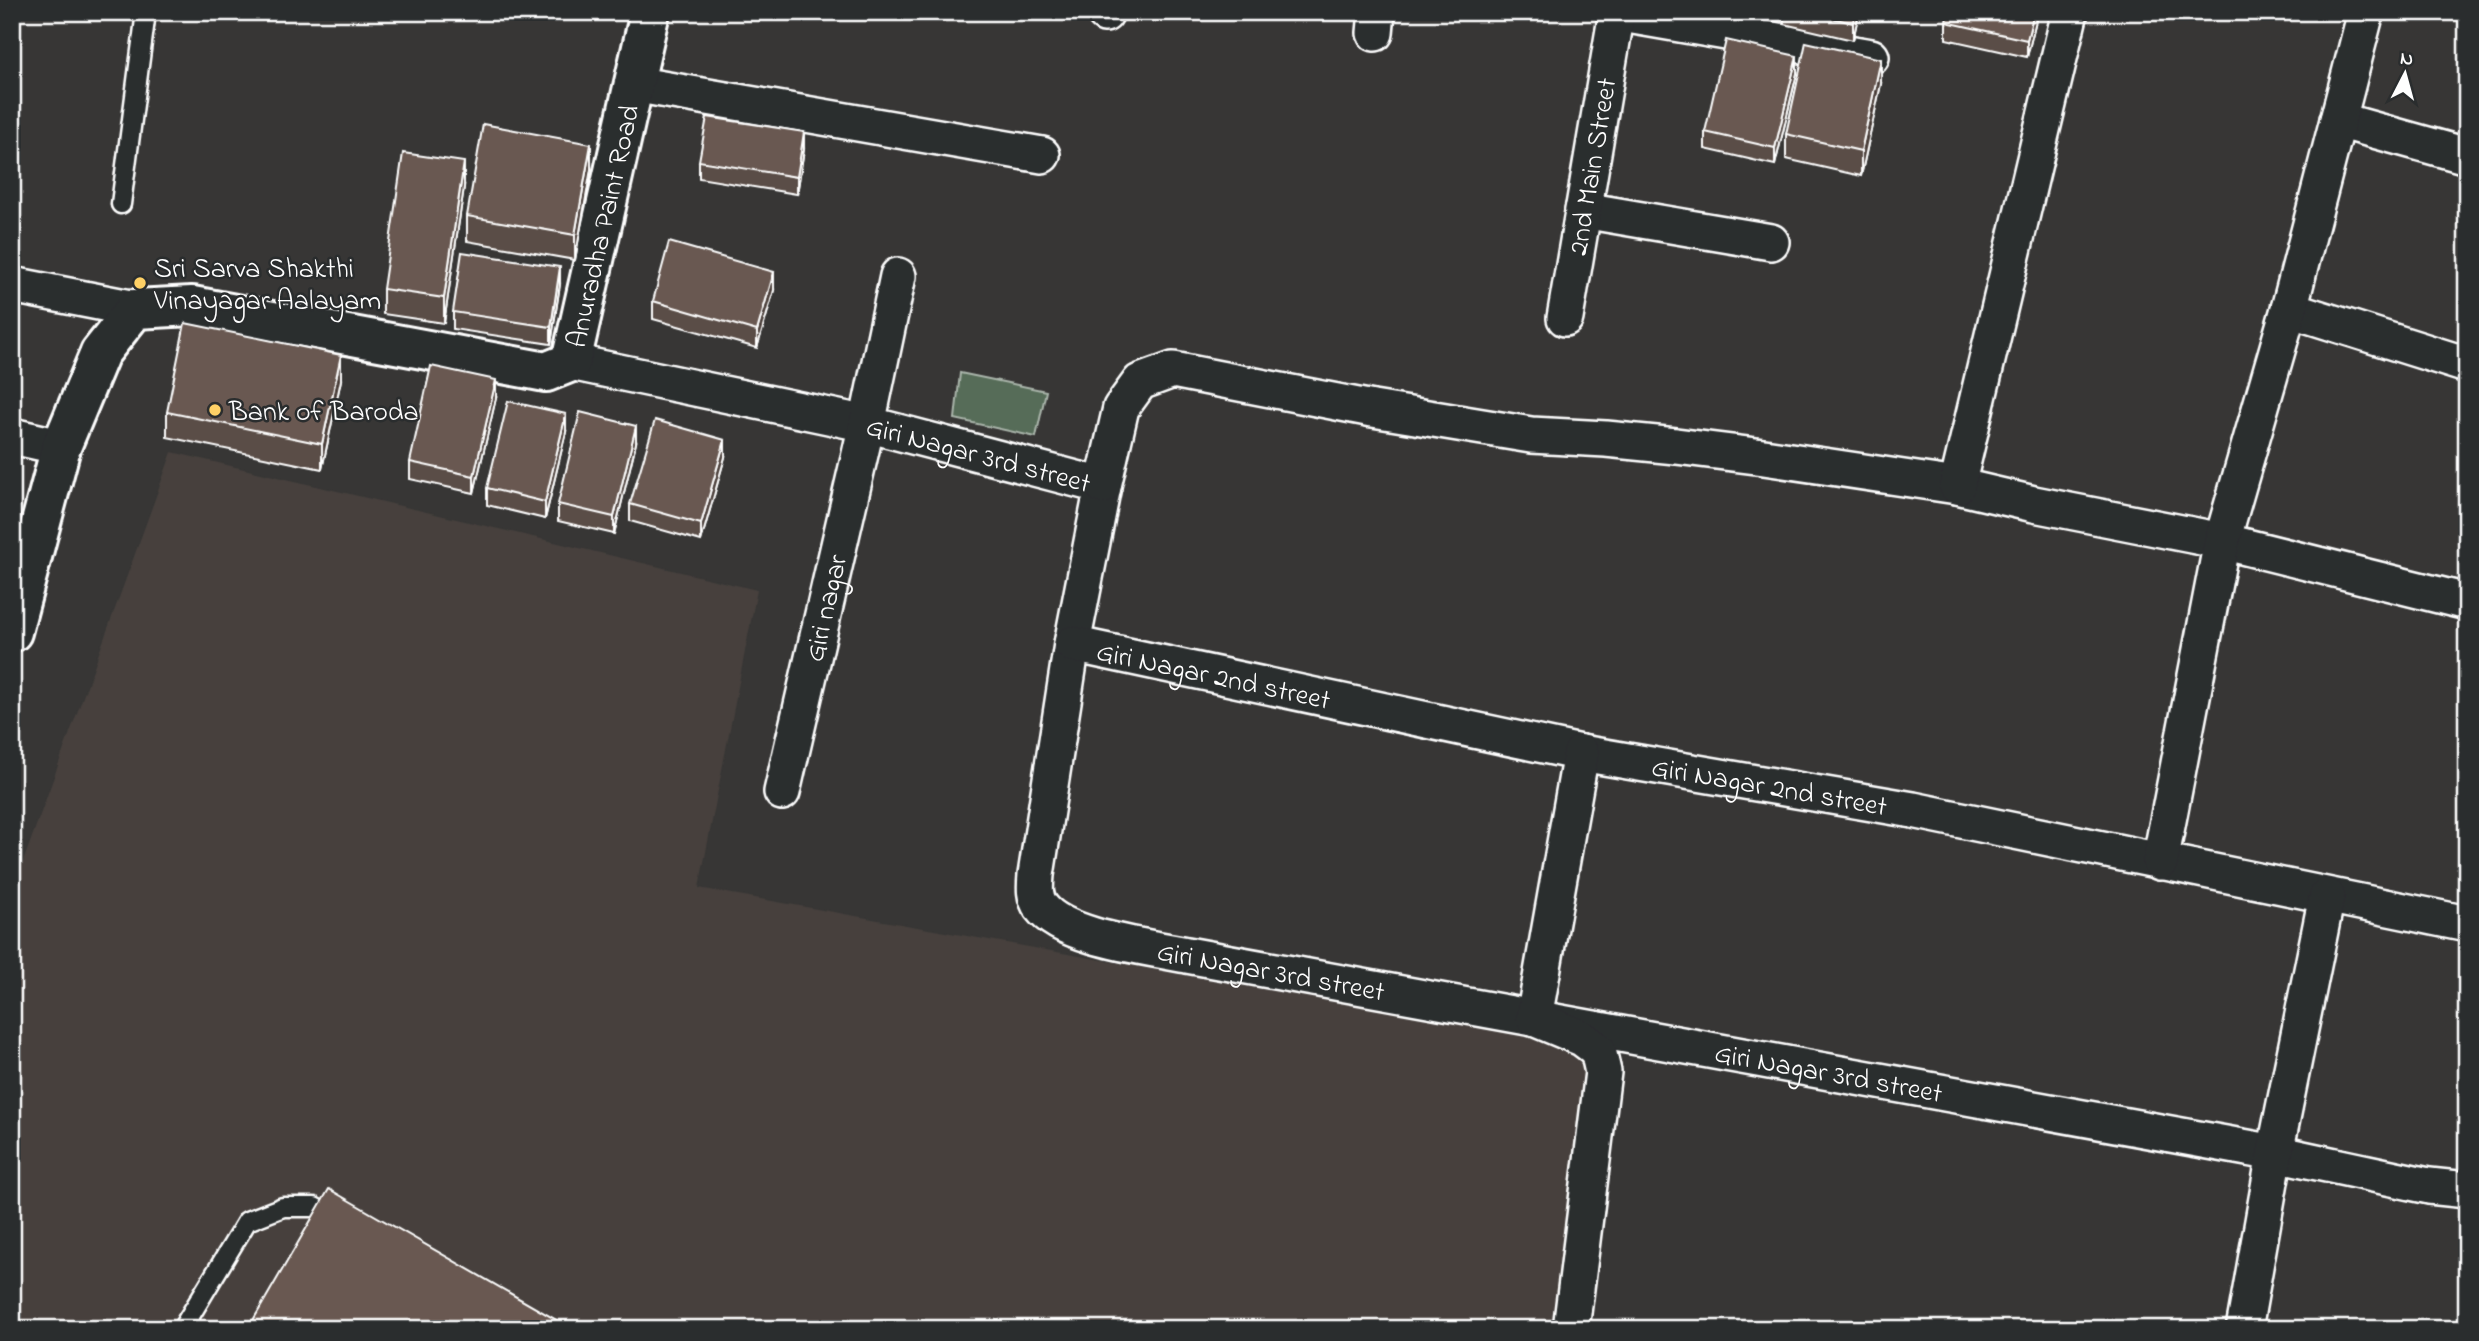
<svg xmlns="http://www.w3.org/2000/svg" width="2479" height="1341" font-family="'Indie Flower',sans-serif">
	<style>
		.built { fill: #46403d }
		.green { fill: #576c58; stroke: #abb6ac; stroke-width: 2 }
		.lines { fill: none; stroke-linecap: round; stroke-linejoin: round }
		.service-casing { stroke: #fff; stroke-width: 23 }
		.minor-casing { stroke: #fff; stroke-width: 40 }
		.tertiary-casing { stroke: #fff; stroke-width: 44 }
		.service { stroke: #2a2d2e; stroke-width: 18 }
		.minor { stroke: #2a2d2e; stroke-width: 35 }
		.tertiary { stroke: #2a2d2e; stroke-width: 38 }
		.wall { fill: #5a4d46; stroke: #fff; stroke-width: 2 }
		.shaded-wall { fill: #4a3e39; stroke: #fff; stroke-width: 2 }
		.building { fill: #695951; stroke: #fff; stroke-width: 2 }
		.poi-dot { fill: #ffd166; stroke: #2a2d2e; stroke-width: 2.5 }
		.labels { text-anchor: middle; stroke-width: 5; stroke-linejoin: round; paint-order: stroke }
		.street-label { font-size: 28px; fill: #fff; stroke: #2a2d2e }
		.poi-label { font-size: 28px; fill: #fff; stroke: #2a2d2e; text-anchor: start }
	</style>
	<rect width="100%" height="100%" fill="#373635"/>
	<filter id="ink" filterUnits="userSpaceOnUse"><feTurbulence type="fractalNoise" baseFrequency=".0143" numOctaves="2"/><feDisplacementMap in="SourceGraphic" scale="14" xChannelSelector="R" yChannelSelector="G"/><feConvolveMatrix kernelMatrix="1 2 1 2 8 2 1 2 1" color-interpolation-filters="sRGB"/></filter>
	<g filter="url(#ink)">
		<!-- built -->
		<path class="built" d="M172 452 757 590 699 888 1593 1048 1555 1329H12V892Z"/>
		<!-- green -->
		<path class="green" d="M960 373 1046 391 1036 437 955 419Z"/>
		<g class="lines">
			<!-- service casing -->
			<g class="service-casing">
				<path id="service" d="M121 204 146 12
					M182 1329 247 1221 283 1207H314L338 1220"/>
			</g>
			<!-- minor casing -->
			<g class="minor-casing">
				<g id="minor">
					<path d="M1616 13 1871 57"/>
					<path d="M1105 14 1106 12"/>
					<path d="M1375 33 1377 12"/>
					<path d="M633 84 1042 155"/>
					<path d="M2338 120 2467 156"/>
					<path d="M1583 210 1771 242"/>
					<path d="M12 285 135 309"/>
					<path d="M2289 309 2467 365"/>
					<path id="s1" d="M1565 318 1617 12"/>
					<path id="s2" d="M571 362 867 424 1103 486 1072 644 1036 875C1035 887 1034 897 1041 907 1064 938 1149 947 1187 955L2275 1153 2429 1186 2467 1190"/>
					<path d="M12 436 61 447"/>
					<path d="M1103 486 1121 408 1140 382 1173 370 1373 409 1531 435 1606 439 1676 446 1764 457 1957 486 2034 504 2222 541 2467 602"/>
					<path d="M1957 486 2070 12"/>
					<path id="s3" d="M1072 644 1581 753 1913 810 2467 924"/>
					<path id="s4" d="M782 792 867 424 898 276"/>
					<path d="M2160 862 2222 541 2289 309 2366 12"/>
					<path d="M1571 1329 1603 1072 1598 1050 1582 1038 1534 1018 1581 753"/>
					<path d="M2244 1329 2275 1153 2327 896"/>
				</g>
			</g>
			<!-- tertiary casing -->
			<g class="tertiary-casing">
				<g id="tertiary">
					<path id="s5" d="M12 632 61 447 100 353 135 309 192 306 546 372 571 362 650 12"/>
				</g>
			</g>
			<!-- service -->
			<use href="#service" class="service"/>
			<!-- minor -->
			<use href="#minor" class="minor"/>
			<!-- tertiary -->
			<use href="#tertiary" class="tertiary"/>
		</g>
		<!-- wall -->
		<path class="wall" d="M1706 12H1724L1723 16Z
			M1784 12H1859L1853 40 1784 24Z
			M1948 12H2038L2027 57 1946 39V22Z
			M1797 73 1775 165 1705 149V132Z
			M1881 84 1861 176 1786 159V134Z
			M804 149 797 194 699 178V161Z
			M591 169 575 260 467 241V216Z
			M464 187 444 323 383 314V289Z
			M560 284 551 344 453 329V312Z
			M774 290 757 348 653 319V301Z
			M341 380 322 469 167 437V412Z
			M496 398 474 493 410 479V462Z
			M566 432 545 519 487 505V488Z
			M636 443 614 534 558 521V504Z
			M725 457 701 541 630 521V504Z"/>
		<!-- shaded-wall -->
		<path class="shaded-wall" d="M1855 12H1859L1853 40V23Z
			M2034 12H2038L2027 57V40Z
			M1797 56V73L1775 165V148Z
			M1881 59V84L1861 176V151Z
			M804 132V149L797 194V177Z
			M591 144V169L575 260V235Z
			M464 162V187L444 323V298Z
			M560 267V284L551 344V327Z
			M774 272V290L757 348V331Z
			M341 355V380L322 469V444Z
			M496 380V398L474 493V476Z
			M566 414V432L545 519V502Z
			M636 426V443L614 534V517Z
			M725 440V457L701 541V524Z"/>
		<!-- building -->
		<path class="building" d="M1806 12H1855L1853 23Z
			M1948 12H2034L2027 40 1946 22Z
			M1726 40 1797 56 1775 148 1705 132Z
			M1806 42 1881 59 1861 151 1786 134Z
			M707 117 804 132 797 177 699 161Z
			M483 124 591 144 575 235 467 216Z
			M403 153 464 162 444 298 383 289Z
			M669 242 774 272 757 331 653 301Z
			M462 252 560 267 551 327 453 312Z
			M185 323 341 355 322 444 167 412Z
			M431 366 496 380 474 476 410 462Z
			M508 401 566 414 545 502 487 488Z
			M580 412 636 426 614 517 558 504Z
			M655 420 725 440 701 524 630 504Z
			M329 1189 572 1329H248Z"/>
	</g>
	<!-- markers -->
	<g class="poi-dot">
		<circle cx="140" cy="283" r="7"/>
		<circle cx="215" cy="410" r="7"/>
	</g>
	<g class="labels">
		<!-- street labels -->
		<g class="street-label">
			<text dy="10" stroke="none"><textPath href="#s1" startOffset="154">2nd Main Street</textPath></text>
			<text dy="10" stroke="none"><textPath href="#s5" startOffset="933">Anuradha Paint Road</textPath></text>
			<text dy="10" stroke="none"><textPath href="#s2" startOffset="418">Giri Nagar 3rd street</textPath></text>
			<text dy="10" stroke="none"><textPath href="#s4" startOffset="189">Giri nagar</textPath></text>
			<text dy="10" stroke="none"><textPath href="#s3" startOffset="145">Giri Nagar 2nd street</textPath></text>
			<text dy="10" stroke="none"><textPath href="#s3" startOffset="712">Giri Nagar 2nd street</textPath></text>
			<text dy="10" stroke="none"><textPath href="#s2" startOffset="1216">Giri Nagar 3rd street</textPath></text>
			<text dy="10" stroke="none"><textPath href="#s2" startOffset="1783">Giri Nagar 3rd street</textPath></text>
		</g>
		<!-- poi labels -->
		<g class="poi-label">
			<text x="154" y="277">Sri Sarva Shakthi<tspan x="154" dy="32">Vinayagar Aalayam</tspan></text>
			<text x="229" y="420">Bank of Baroda</text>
		</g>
	</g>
	<!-- margin -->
	<rect width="2479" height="1341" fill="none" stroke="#2a2d2e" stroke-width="42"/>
	<rect x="21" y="21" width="2437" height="1299" fill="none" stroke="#fff" stroke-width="2.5" filter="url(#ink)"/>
	<!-- north arrow -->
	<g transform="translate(2405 74) rotate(6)" stroke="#2a2d2e" stroke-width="5" paint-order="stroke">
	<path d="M0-5L12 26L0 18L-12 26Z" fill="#ffffff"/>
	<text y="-10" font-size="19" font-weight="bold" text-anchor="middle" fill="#ffffff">N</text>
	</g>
</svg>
